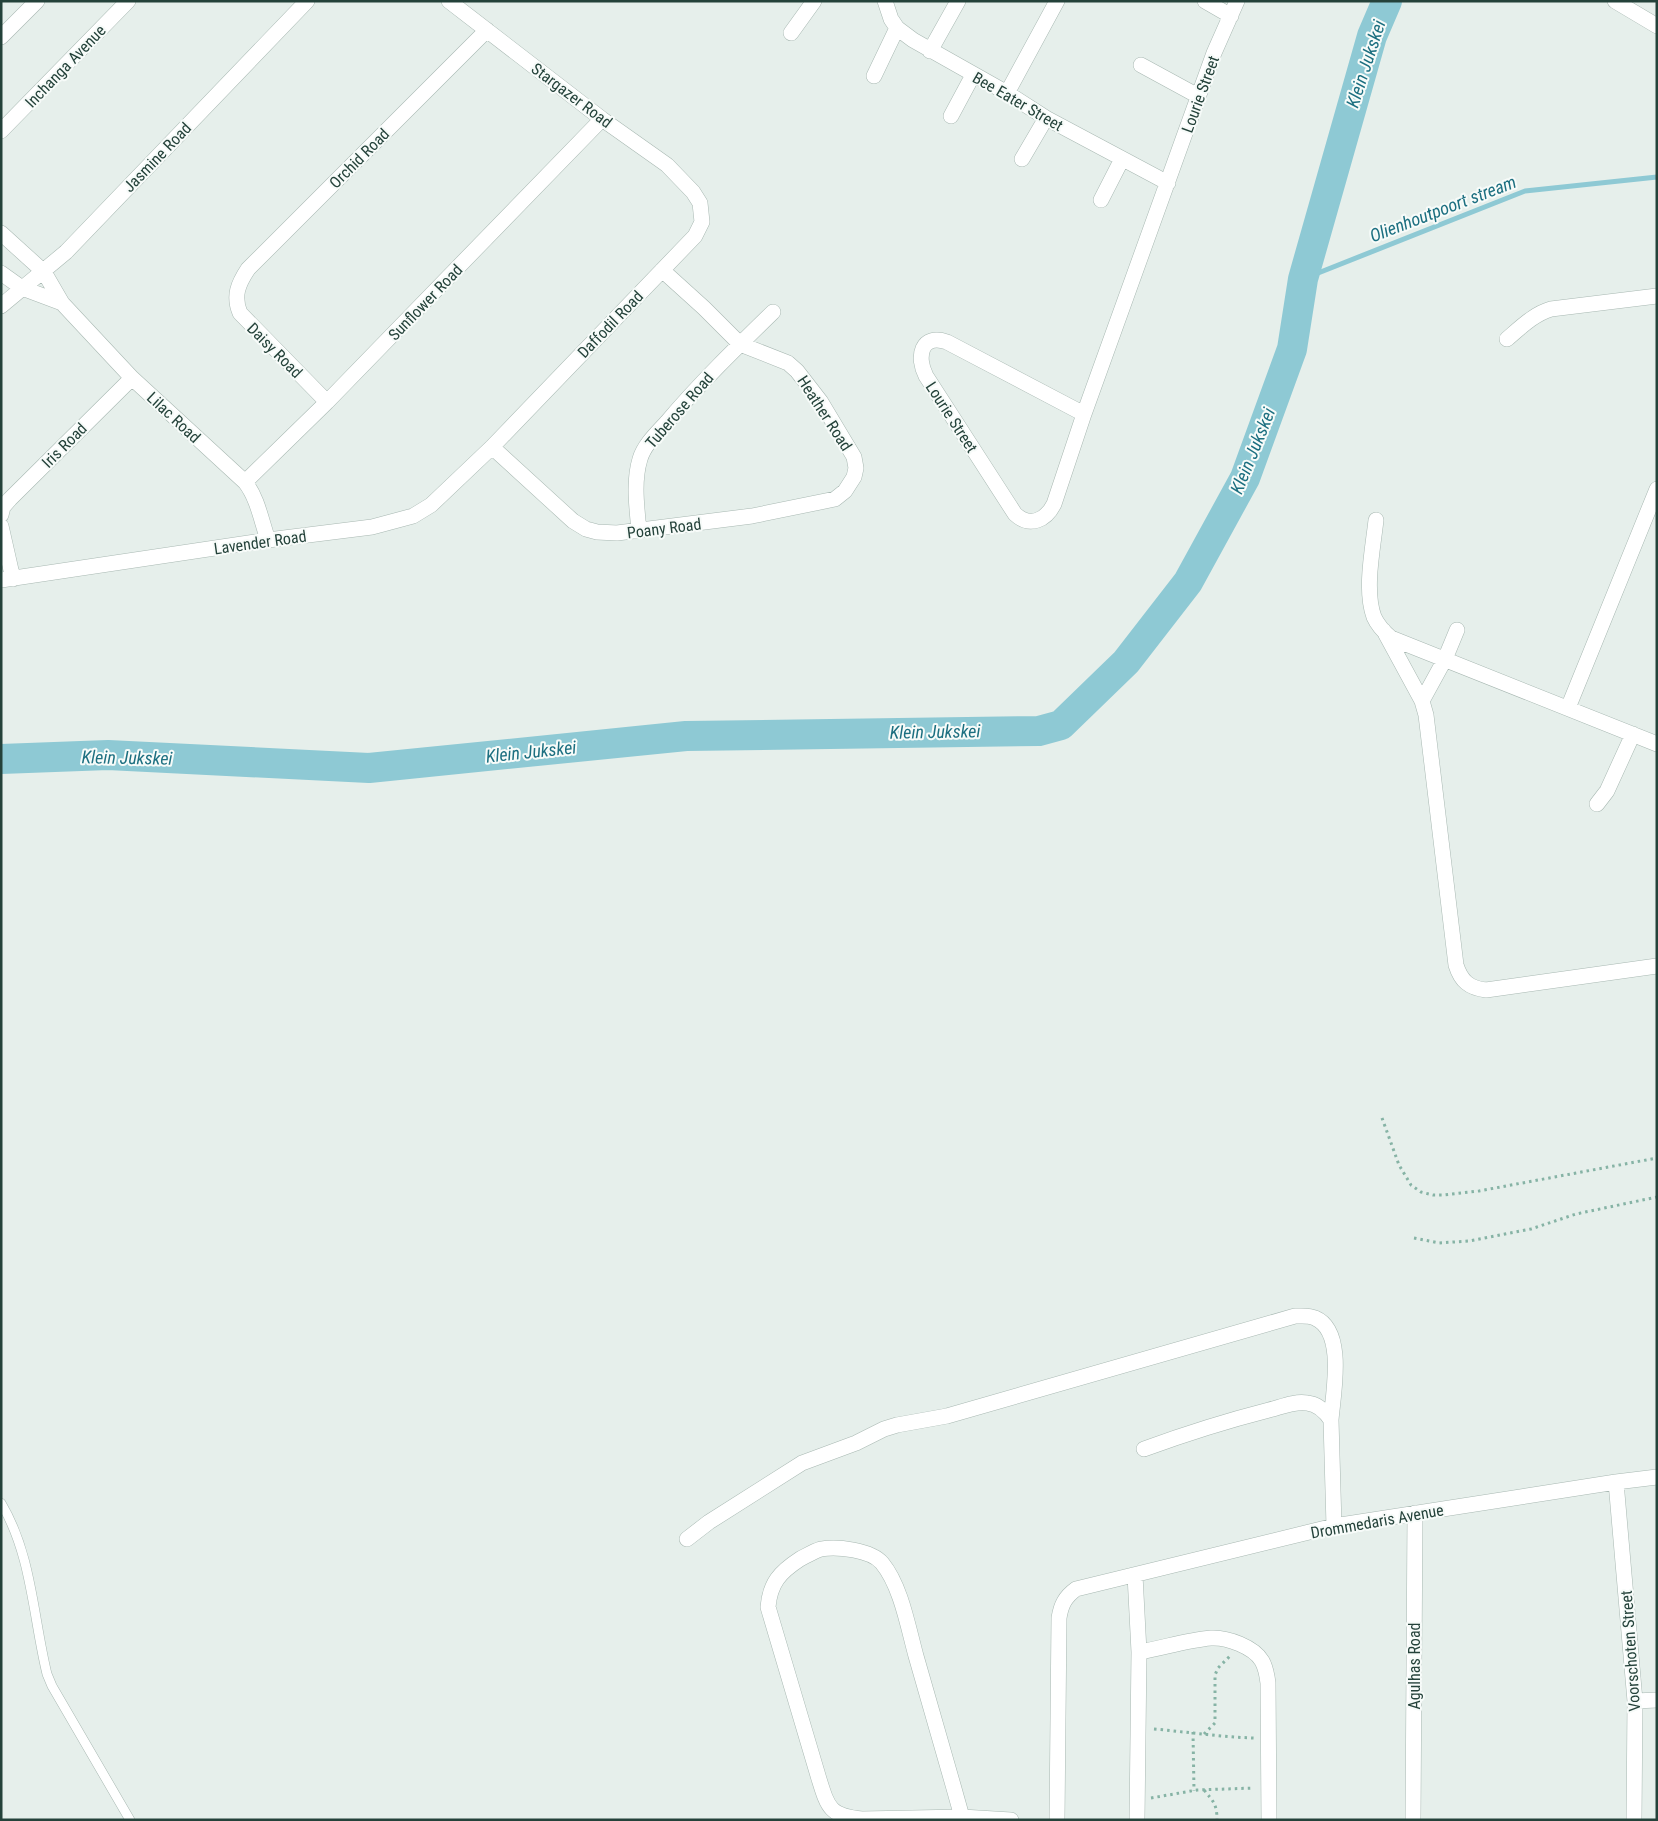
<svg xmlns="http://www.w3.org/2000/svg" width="1658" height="1821" font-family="'Roboto Condensed',sans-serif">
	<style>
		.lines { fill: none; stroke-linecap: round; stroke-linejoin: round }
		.stream { stroke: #8ec9d4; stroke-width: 5 }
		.river { stroke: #8ec9d4; stroke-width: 30 }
		.service-casing { stroke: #a8b8b2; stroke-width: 10 }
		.minor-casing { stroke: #a8b8b2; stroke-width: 16 }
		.tertiary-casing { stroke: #a8b8b2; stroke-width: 16 }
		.path { stroke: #86b3a5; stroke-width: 3; stroke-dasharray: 2.5 4; stroke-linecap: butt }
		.service { stroke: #fff; stroke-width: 9 }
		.minor { stroke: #fff; stroke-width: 15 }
		.tertiary { stroke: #fff; stroke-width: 15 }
		.labels { text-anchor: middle; stroke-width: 4; stroke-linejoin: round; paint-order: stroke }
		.street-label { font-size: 16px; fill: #24423a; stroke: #f7fbf9 }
		.water-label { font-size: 18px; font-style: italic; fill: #1c6f80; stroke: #f7fbf9 }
	</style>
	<rect width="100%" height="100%" fill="#e6efeb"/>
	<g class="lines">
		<!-- stream -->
		<path class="stream" d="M1303 279 1525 191 1657 177"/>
		<!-- river -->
		<path class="river" d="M1 759 108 755 369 768 686 736 1039 731 1061 725 1126 662 1188 582 1245 478 1292 349 1303 279 1372 36 1387 1"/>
		<!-- service casing -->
		<g class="service-casing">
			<path id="service" d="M1 1503C32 1555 33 1617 47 1674L52 1686 130 1820"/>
		</g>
		<!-- minor casing -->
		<g class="minor-casing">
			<path id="minor" d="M885 1 891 19 897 28 913 40 1007 93 1046 118 1168 183
				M1205 1 1231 16
				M1615 1 1657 26
				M791 33 814 1
				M1 37 37 1
				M930 51 958 1
				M1141 65 1198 96
				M874 76 897 28
				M1007 93 1057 1
				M951 116 973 75
				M1022 159 1046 118
				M1101 200 1122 159
				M1 233 44 272 62 303 132 378 245 482C258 499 261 520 268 540
				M1 273 22 288 62 303
				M1 306 66 252 307 1
				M1507 339C1521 327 1534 314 1551 309L1657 296
				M327 402 240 313C233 296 238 284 248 269L487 30
				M1084 414 947 342C921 333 916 357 926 376L1015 514C1030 528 1046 520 1054 504L1084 414 1214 53 1237 1
				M492 447 573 521 586 529 597 532 617 533 752 516 835 499 845 491 854 477 856 468 854 457 821 402 797 371 788 363 740 344 704 308 662 270
				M245 482 327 402 602 119
				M1 515 3 507 10 499 132 378
				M1376 520C1373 548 1364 590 1374 617 1378 626 1384 632 1391 638L1657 744
				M1 526 13 579
				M639 531C637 508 633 482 640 459 644 445 657 433 667 422 700 383 736 348 773 312
				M1 580 268 540 372 527 413 516 431 505 492 447 695 236 702 222 700 203 693 192 667 165 602 119 449 1
				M1384 631 1422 701 1426 715 1456 965C1461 981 1469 988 1486 990L1657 966
				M1422 701 1445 659 1457 630
				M1568 708 1657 489
				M1597 804 1607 791 1633 734
				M1144 1449C1185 1434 1226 1421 1269 1410 1281 1407 1294 1401 1307 1403 1318 1404 1325 1411 1331 1420L1334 1526
				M1616 1482 1635 1701 1634 1820
				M687 1539 709 1522 802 1463 856 1443 884 1429 897 1425 947 1416 1295 1316C1302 1316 1309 1315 1315 1318 1346 1331 1333 1394 1331 1420
				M1135 1575 1139 1652 1137 1820
				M1139 1652C1163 1648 1187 1640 1211 1638 1227 1637 1254 1647 1262 1661 1266 1668 1267 1675 1268 1683L1269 1820
				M1635 1701 1657 1700
				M962 1817C947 1763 931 1709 916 1656 908 1627 901 1586 882 1563 871 1550 837 1546 821 1549 814 1551 806 1556 800 1559 780 1572 770 1583 768 1607L819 1779C828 1808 830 1816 862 1819L962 1817 1011 1820
				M1057 1820 1059 1618C1061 1605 1065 1597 1076 1589L1334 1526 1616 1482 1657 1477
				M1413 1820 1415 1513"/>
		</g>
		<!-- tertiary casing -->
		<g class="tertiary-casing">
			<path id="tertiary" d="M1 131 128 1"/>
		</g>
		<!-- path -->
		<path class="path" d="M1382 1118 1399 1165 1411 1185 1421 1192 1433 1195H1443L1479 1191 1657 1158
			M1414 1238 1439 1243 1469 1241 1531 1229 1576 1214 1657 1197
			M1154 1729C1188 1732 1220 1737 1254 1738
			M1193 1732 1194 1791
			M1204 1734 1215 1723V1675L1218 1668 1230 1656
			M1204 1790C1213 1801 1217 1804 1217 1820
			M1151 1798 1197 1790 1254 1788"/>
		<!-- service -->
		<use href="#service" class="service"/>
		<!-- minor -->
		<use href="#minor" class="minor"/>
		<!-- tertiary -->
		<use href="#tertiary" class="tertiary"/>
	</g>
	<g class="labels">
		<!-- street labels -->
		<g class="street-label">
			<text transform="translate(65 66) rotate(-46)" y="6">Inchanga Avenue</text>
			<text transform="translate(1200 94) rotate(-70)" y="6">Lourie Street</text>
			<text transform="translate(572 95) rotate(37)" y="6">Stargazer Road</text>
			<text transform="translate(1018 101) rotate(30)" y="6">Bee Eater Street</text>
			<text transform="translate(157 157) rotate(-46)" y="6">Jasmine Road</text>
			<text transform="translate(359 158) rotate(-45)" y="6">Orchid Road</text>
			<text transform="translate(425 302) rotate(-46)" y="6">Sunflower Road</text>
			<text transform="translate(610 324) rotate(-46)" y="6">Daffodil Road</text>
			<text transform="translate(275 350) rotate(45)" y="6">Daisy Road</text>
			<text transform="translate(679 410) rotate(-49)" y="6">Tuberose Road</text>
			<text transform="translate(825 413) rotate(57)" y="6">Heather Road</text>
			<text transform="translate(174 417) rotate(43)" y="6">Lilac Road</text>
			<text transform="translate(952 417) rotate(57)" y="6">Lourie Street</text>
			<text transform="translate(64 445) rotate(-45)" y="6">Iris Road</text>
			<text transform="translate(664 528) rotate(-7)" y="6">Poany Road</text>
			<text transform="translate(260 542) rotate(-8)" y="6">Lavender Road</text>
			<text transform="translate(1377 1521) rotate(-10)" y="6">Drommedaris Avenue</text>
			<text transform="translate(1630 1651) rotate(-94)" y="6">Voorschoten Street</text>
			<text transform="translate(1414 1666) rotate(-90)" y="6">Agulhas Road</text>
		</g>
		<!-- water labels -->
		<g class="water-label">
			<text transform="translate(1366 64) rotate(-72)" y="6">Klein Jukskei</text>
			<text transform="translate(1443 209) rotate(-21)" y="6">Olienhoutpoort stream</text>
			<text transform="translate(1253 451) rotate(-68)" y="6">Klein Jukskei</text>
			<text transform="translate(935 732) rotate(-1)" y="6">Klein Jukskei</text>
			<text transform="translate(531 752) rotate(-6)" y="6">Klein Jukskei</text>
			<text transform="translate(127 758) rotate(1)" y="6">Klein Jukskei</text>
		</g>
	</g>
	<!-- border -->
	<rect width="1658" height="1821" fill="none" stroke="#24423a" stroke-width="5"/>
</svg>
